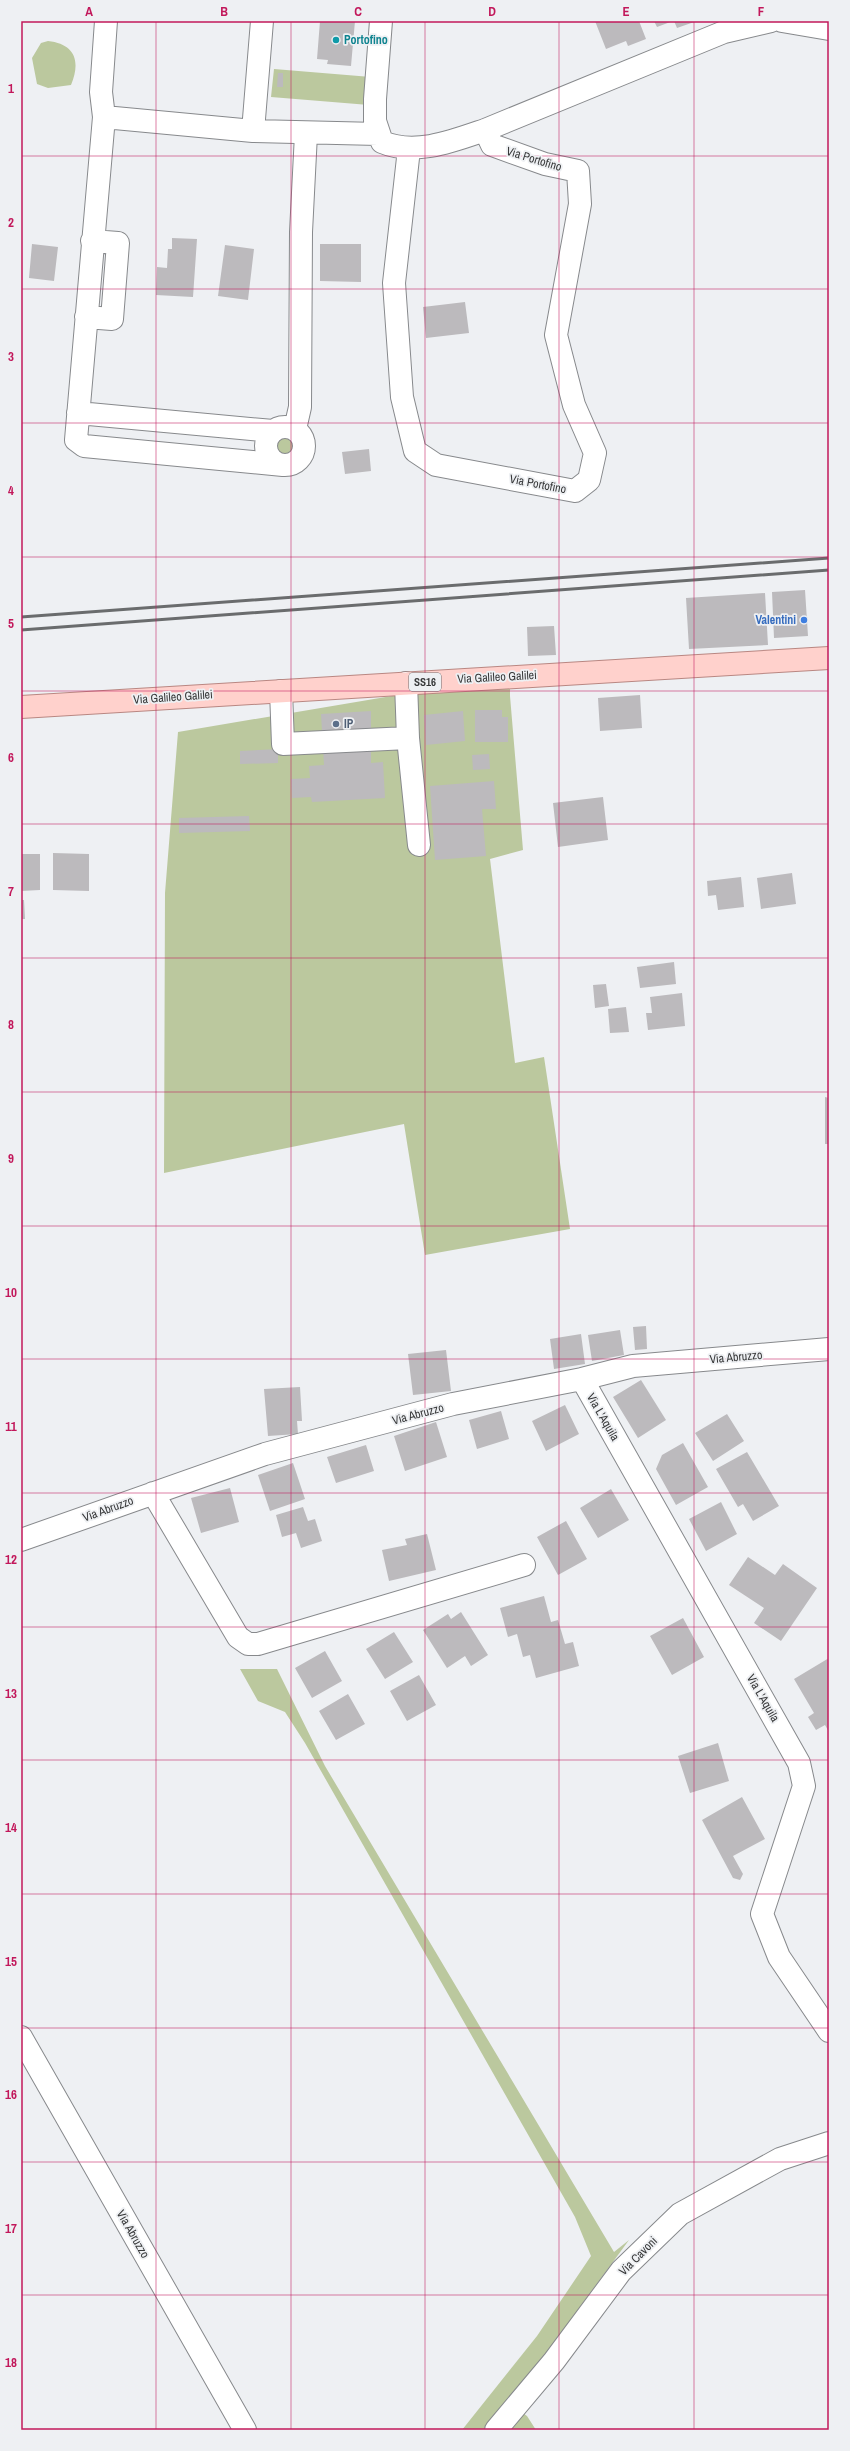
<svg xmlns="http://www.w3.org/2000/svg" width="850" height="2451" font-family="'Archivo Narrow',sans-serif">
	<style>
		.green { fill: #bbc89e }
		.building { fill: #bcbabd }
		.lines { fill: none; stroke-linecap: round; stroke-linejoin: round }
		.minor-casing { stroke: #87898c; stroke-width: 24 }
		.major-casing { stroke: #b98782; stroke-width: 24 }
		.minor { stroke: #fff; stroke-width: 22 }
		.major { stroke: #ffd1cc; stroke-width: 22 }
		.rail { stroke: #6a6c6d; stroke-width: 3 }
		.grid { fill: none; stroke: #c2185b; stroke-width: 1; stroke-opacity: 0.55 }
		.culture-dot { fill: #0f9aa8; stroke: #eef0f3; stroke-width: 1.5 }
		.shop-dot { fill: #3f7fe0; stroke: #eef0f3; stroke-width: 1.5 }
		.service-dot { fill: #5c6f8a; stroke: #eef0f3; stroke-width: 1.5 }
		.labels { text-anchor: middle; stroke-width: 3.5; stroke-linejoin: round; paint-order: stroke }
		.shield { fill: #eef0f3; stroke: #6e6f71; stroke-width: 1 }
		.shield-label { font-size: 11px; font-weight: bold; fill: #373839 }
		.culture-label { font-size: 12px; font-weight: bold; fill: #0d838f; stroke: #eef0f3; text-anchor: start }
		.street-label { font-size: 12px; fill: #373839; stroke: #eef0f3 }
		.shop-label { font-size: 12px; font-weight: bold; fill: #366cbe; stroke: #eef0f3; text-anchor: end }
		.service-label { font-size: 12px; font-weight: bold; fill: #4e5e75; stroke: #eef0f3; text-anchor: start }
		.neatline { fill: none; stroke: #c2185b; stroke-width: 1.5 }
		.grid-label { font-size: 13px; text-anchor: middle; font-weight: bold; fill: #c2185b }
	</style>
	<rect width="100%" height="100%" fill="#eef0f3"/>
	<!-- green -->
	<path class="green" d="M48 41C75 44 81 61 71 85L48 88 37 84 32 58 41 43Z
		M274 69 371 77 369 105 271 97Z
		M273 445a11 11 0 1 1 22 0a11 11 0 1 1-22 0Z
		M510 676V696L523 850 490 859 515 1063 544 1057 570 1229 425 1255 404 1124 164 1173 165 893 178 732Z
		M240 1669H277L325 1766 614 2252 629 2240 547 2352 483 2430H462L537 2336 591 2256 575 2217 305 1743 285 1712 258 1701Z
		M520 2411 527 2416 536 2430H500Z"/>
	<!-- building -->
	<path class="building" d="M320 21H355L351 66 327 64 328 60 317 59Z
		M595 21H639L646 39 628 46 626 41 606 49Z
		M654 21H673L657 27Z
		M674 21H697L677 28Z
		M278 73H283V87H277Z
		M172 238 197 239 193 297 156 295 157 267 167 268 168 249H172Z
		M32 244 58 247 54 281 29 278Z
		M320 244H361V282L320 281Z
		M225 245 254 249 248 300 218 296Z
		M465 302 469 333 426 338 423 307Z
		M369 449 371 471 345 474 342 452Z
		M805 590 808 636 774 638 772 592Z
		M765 593 768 645 689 649 686 598Z
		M554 626 556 655 528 656 527 627Z
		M640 695 642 728 600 731 598 698Z
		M475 710H502V717H508V742H475Z
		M371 711V763L383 762 385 798 312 802 311 797 292 798 291 779 310 778 309 766 324 765 321 714Z
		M463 711 465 741 426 745 424 715Z
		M278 749V763L240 764V751Z
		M489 754 490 769 473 770 472 755Z
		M494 781 496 809H482L486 856 435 860 430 786Z
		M603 797 608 840 558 847 553 803Z
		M249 816 250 831 179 833V818Z
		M53 853 89 854V891L53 890Z
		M21 854H40V890L21 891Z
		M792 873 796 904 761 909 757 878Z
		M741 877 744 907 718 910 716 895 708 896 707 881Z
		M21 900H24L25 919H21Z
		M674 962 676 984 640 988 637 967Z
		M606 984 609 1006 595 1008 593 985Z
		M682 993 685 1026 648 1030 646 1013H652L650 997Z
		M626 1007 629 1032 610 1033 608 1009Z
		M825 1097 829 1098V1144H825Z
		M646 1326 647 1349 635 1350 633 1327Z
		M620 1330 624 1355 592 1361 588 1335Z
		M581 1334 585 1364 554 1369 550 1339Z
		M446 1350 451 1391 413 1395 408 1354Z
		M641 1380 666 1420 638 1438 613 1397Z
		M300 1387 302 1421H297L298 1434 268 1436 264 1389Z
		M565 1405 579 1434 546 1451 532 1421Z
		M501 1411 509 1439 477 1449 469 1420Z
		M727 1414 744 1441 713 1461 695 1433Z
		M436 1422 447 1457 405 1471 394 1436Z
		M683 1443 708 1487 676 1505 656 1469 662 1455Z
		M366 1445 374 1471 336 1483 327 1457Z
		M747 1452 779 1506 753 1521 743 1504 738 1507 716 1469Z
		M293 1463 305 1499 270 1511 258 1475Z
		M230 1488 239 1522 201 1533 191 1498Z
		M611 1489 629 1520 598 1538 580 1508Z
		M721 1502 737 1534 706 1551 689 1519Z
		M303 1507 308 1521 315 1519 322 1541 301 1548 296 1533 282 1537 276 1515Z
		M566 1521 587 1559 558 1575 537 1537Z
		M427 1534 436 1570 389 1581 382 1550 407 1545 405 1539Z
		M748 1557 775 1575 783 1564 817 1588 781 1641 754 1623 764 1608 729 1585Z
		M544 1596 551 1622 558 1620 565 1644 573 1642 579 1666 536 1678 530 1655 523 1657 517 1634 508 1637 500 1608Z
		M461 1612 488 1655 471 1666 465 1656 447 1668 423 1630 448 1614 451 1619Z
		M683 1618 704 1657 672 1675 650 1636Z
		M394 1632 413 1662 385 1679 366 1649Z
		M325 1651 342 1681 312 1698 295 1668Z
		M829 1658V1732L825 1725 816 1730 808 1717 814 1713 794 1679Z
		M419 1675 436 1705 407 1721 390 1691Z
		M348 1694 365 1724 336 1740 319 1711Z
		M718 1743 729 1781 690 1793 678 1756Z
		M742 1797 765 1839 733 1856 743 1874 740 1880 733 1878 702 1820Z"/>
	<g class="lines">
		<!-- minor casing -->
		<g class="minor-casing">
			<path id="minor" d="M106 21 101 92 104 117 76 440 84 446 283 465
				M381 21 375 99V121L382 142C415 156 453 141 485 130L724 32 771 21
				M782 21 829 29
				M104 117 253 131 378 134
				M253 131 262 21
				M409 149 394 283 402 397 415 451 436 465 575 491 589 480 595 453 574 405 556 335 580 204 578 171 545 164 492 145 485 130
				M86 317 112 319 118 243 92 241
				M78 413 273 431
				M266 446a19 19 0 1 1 38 0a19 19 0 1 1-38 0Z
				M295 429 300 407 301 232 306 134
				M281 691 283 744 408 738 406 683
				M408 738 419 845
				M582 1379 799 1763 804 1786 762 1914 779 1957 829 2031
				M153 1493 238 1637 248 1644H258L524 1565
				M21 1540 265 1454 453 1404 582 1379 633 1366 829 1349
				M21 2037 245 2430
				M496 2430 554 2361 621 2271 680 2214 780 2159 829 2143"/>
		</g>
		<!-- major casing -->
		<g class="major-casing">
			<path id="major" d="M21 707 829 658"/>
		</g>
		<!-- minor -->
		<use href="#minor" class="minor"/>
		<!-- major -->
		<use href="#major" class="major"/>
		<!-- rail -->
		<path class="rail" d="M21 617 829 558
			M21 630 829 570"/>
	</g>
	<!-- grid -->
	<path class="grid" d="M156 21V2430M291 21V2430M425 21V2430M559 21V2430M694 21V2430M21 156H829M21 289H829M21 423H829M21 557H829M21 691H829M21 824H829M21 958H829M21 1092H829M21 1226H829M21 1359H829M21 1493H829M21 1627H829M21 1760H829M21 1894H829M21 2028H829M21 2162H829M21 2295H829"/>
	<!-- markers -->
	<circle class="culture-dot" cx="336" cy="40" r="4"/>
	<circle class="shop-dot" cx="804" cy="620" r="4"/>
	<circle class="service-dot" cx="336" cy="724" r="4"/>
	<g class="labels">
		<!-- shield labels -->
		<rect class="shield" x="409" y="673" width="32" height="18" rx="3"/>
		<g class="shield-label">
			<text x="425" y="686">SS16</text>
		</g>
		<!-- culture labels -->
		<g class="culture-label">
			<text x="344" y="44">Portofino</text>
		</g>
		<!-- street labels -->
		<g class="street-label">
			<text transform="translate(534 159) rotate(17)" y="4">Via Portofino</text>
			<text transform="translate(538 484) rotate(11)" y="4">Via Portofino</text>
			<text transform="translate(497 677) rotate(-3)" y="4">Via Galileo Galilei</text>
			<text transform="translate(173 697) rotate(-4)" y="4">Via Galileo Galilei</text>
			<text transform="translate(736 1357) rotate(-5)" y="4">Via Abruzzo</text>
			<text transform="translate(418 1414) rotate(-15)" y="4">Via Abruzzo</text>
			<text transform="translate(603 1417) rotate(60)" y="4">Via L'Aquila</text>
			<text transform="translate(108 1509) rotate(-20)" y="4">Via Abruzzo</text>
			<text transform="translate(763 1698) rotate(60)" y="4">Via L'Aquila</text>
			<text transform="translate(133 2234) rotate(60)" y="4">Via Abruzzo</text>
			<text transform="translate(638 2256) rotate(-45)" y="4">Via Cavoni</text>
		</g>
		<!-- shop labels -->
		<g class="shop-label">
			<text x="796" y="624">Valentini</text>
		</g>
		<!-- service labels -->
		<g class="service-label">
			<text x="344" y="728">IP</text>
		</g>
	</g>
	<!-- border -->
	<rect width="850" height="2451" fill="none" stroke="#eef0f3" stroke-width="44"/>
	<rect x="22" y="22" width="806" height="2407" class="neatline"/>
	<g class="grid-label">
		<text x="89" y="16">A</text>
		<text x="224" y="16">B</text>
		<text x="358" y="16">C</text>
		<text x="492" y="16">D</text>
		<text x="626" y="16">E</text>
		<text x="761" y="16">F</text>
		<text x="11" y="93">1</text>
		<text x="11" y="227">2</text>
		<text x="11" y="361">3</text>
		<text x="11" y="495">4</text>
		<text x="11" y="628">5</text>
		<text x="11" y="762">6</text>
		<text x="11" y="896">7</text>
		<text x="11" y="1029">8</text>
		<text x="11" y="1163">9</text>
		<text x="11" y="1297">10</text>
		<text x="11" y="1431">11</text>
		<text x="11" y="1564">12</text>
		<text x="11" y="1698">13</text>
		<text x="11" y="1832">14</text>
		<text x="11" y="1966">15</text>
		<text x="11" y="2099">16</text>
		<text x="11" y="2233">17</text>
		<text x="11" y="2367">18</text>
	</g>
</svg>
